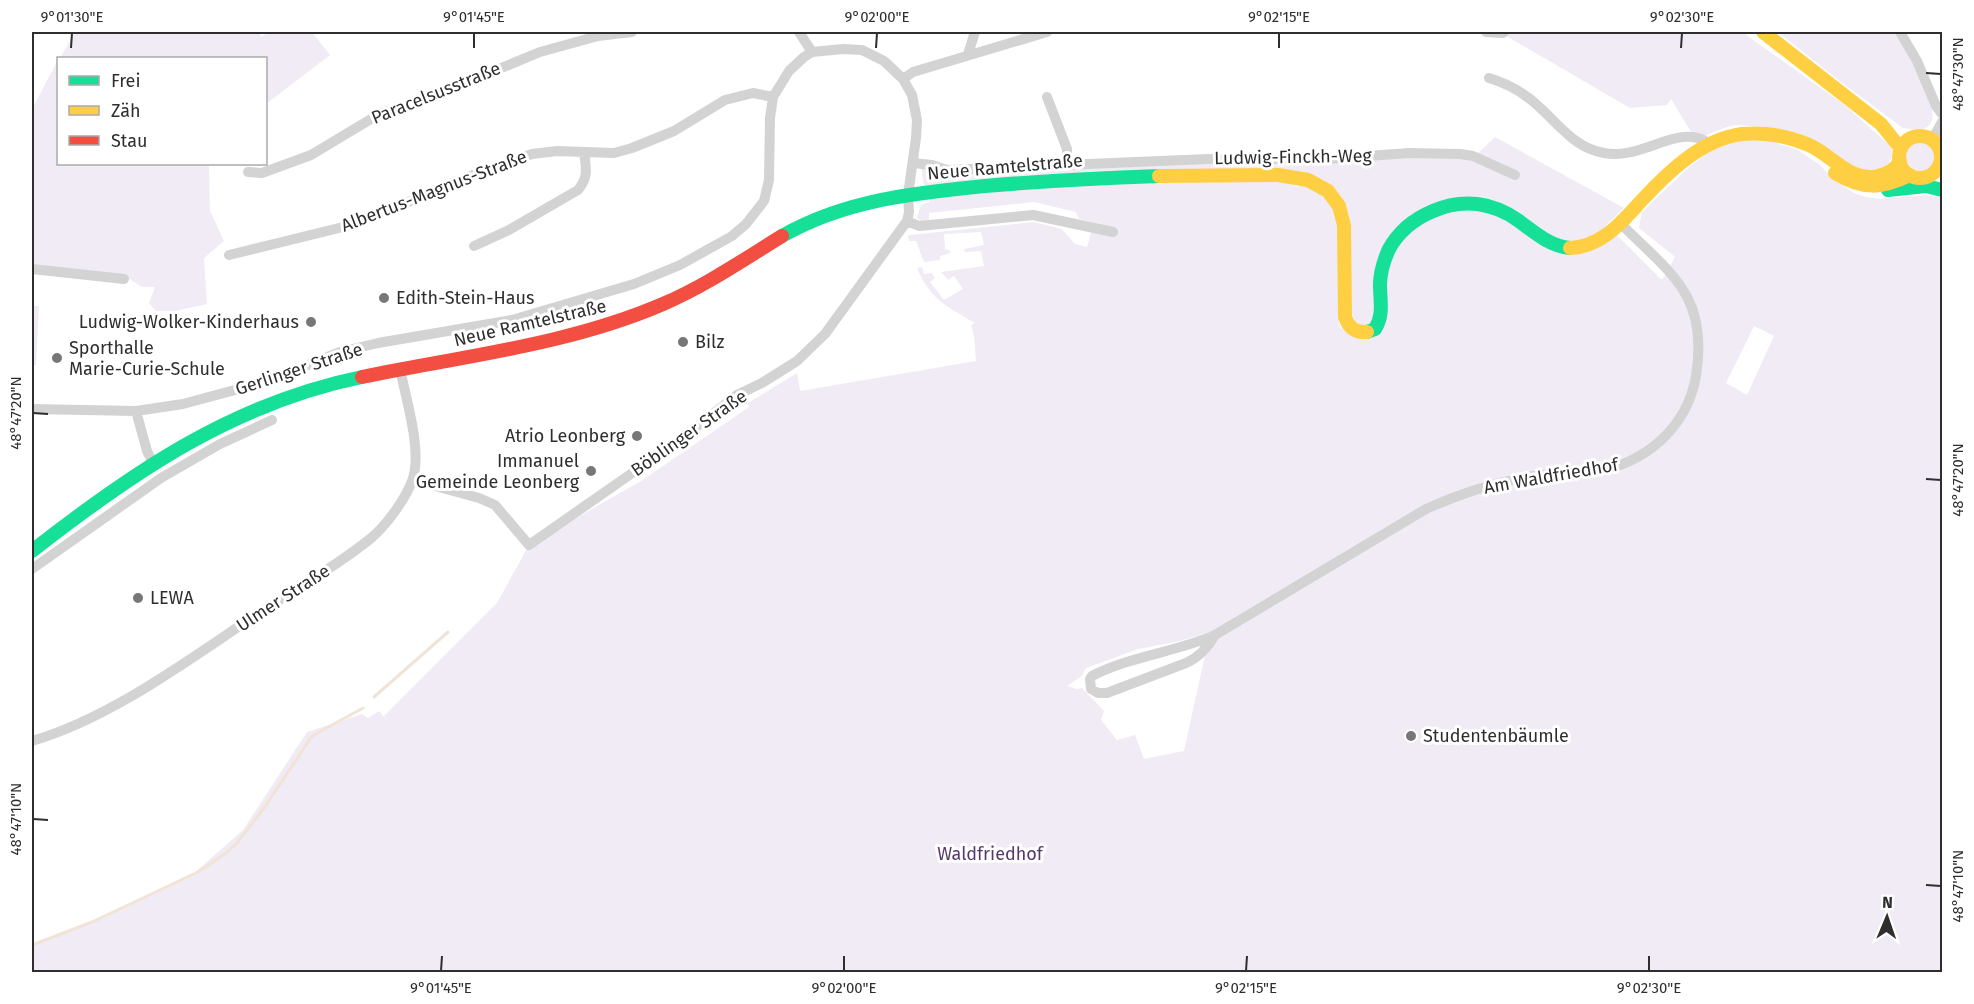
<svg xmlns="http://www.w3.org/2000/svg" width="1974" height="1004" font-family="'Fira Sans',sans-serif">
	<style>
		.green { fill: #f0ebf5; fill-rule: evenodd }
		.lines { fill: none; stroke-linecap: round; stroke-linejoin: round }
		.stream { stroke: #f2e3d7; stroke-width: 3 }
		.street { stroke: #d3d3d3; stroke-width: 10 }
		.fast { stroke: #16e098; stroke-width: 14 }
		.slow { stroke: #ffcf43; stroke-width: 14 }
		.jam { stroke: #f24e42; stroke-width: 14 }
		.ticks { fill: none; stroke: #2e2e2e; stroke-width: 2 }
		.poi-dot { fill: #777; stroke: #fff; stroke-width: 2 }
		.labels { text-anchor: middle; stroke-width: 6; stroke-linejoin: round; paint-order: stroke }
		.street-label { font-size: 18px; fill: #2e2e2e; stroke: #fff }
		.poi-label { font-size: 18px; fill: #2e2e2e; stroke: #fff; text-anchor: start }
		.park-label { font-size: 18px; fill: #56396c; stroke: #fff }
		.neatline { fill: none; stroke: #2e2e2e; stroke-width: 2 }
		.ticks-label { font-size: 15px; text-anchor: middle; fill: #2e2e2e }
	</style>
	<rect width="100%" height="100%" fill="#fff"/>
	<!-- green -->
	<path class="green" d="M75 32H259L261 37 270 32H312L330 55 266 104V58H60Z
		M1486 32H1742L1846 106 1890 146C1897 160 1883 173 1868 172 1854 171 1839 158 1828 151 1804 135 1782 128 1754 126 1746 126 1738 124 1731 126 1719 129 1707 135 1696 140L1671 99 1667 105 1630 108 1503 34Z
		M1778 32H1897C1906 48 1937 103 1932 120 1928 133 1913 130 1903 128L1837 79Z
		M58 60V164H215L209 166 210 211 224 241 204 258 207 304 175 311H156L149 303 155 287H142L128 278 32 264V109Z
		M1495 137 1624 208 1606 225C1626 243 1643 262 1662 280L1675 257 1639 228 1642 212 1686 170 1706 154 1726 144 1748 140 1769 141 1796 149 1820 165 1833 179 1854 193 1866 197 1880 199 1925 195 1942 198V972H32V945L92 922 193 874 243 830 307 732 362 714 368 718 379 711 389 723 384 716 497 603 529 545 641 481 749 407 748 403 797 373 800 391 976 361 974 335 971 325 975 323C946 306 931 300 917 268L922 267 924 274 932 273 935 278 930 282 944 300 963 289 954 276 948 280 941 272 984 266 981 251 965 252 964 249 984 245 981 232 944 234 945 249 951 251 950 253 940 256V260L924 262 916 241H909L908 236 910 235 1034 222 1062 229 1075 244 1087 247 1091 233 1114 228 1079 219 1076 212 1034 202 929 213V221H921L917 218 921 205 929 202 930 199 1068 184 1285 181 1298 187 1299 184C1310 188 1324 192 1331 203 1347 229 1339 268 1338 297 1338 308 1337 319 1341 329L1354 319 1350 306 1351 224C1344 180 1314 172 1275 171L924 186 921 168 1411 155 1472 159ZM1754 326 1774 336 1747 395 1726 383ZM1210 632 1184 751 1144 759 1135 735 1117 740 1101 720 1104 711 1082 688 1077 689 1067 686 1082 676 1086 668 1138 649 1180 641Z
		M1906 156a15 15 0 1 1 30 0a15 15 0 1 1-30 0Z
		M32 306H39L36 365H32Z"/>
	<g class="lines">
		<!-- stream -->
		<path class="stream" d="M374 697 448 632
			M32 945 92 922 198 872 225 854 237 843 264 808 312 736 363 708"/>
		<!-- street -->
		<path class="street" d="M799 32 812 52
			M1486 32 1503 33 1504 32
			M1900 32 1917 61 1936 106 1942 114
			M968 54 975 32
			M1489 78C1506 83 1524 93 1537 105 1559 124 1574 148 1604 153 1643 161 1679 121 1710 144
			M903 79 913 72 1047 32
			M1047 97 1067 149V164
			M1932 140 1942 122
			M913 163 932 165 947 170 1208 159H1327L1409 153 1460 154 1473 156 1515 175
			M248 172 262 173 311 155 381 113 422 101 540 52 598 36 632 32
			M907 221 919 226 1033 215 1113 232
			M474 246 509 230 578 190C589 176 586 169 584 152
			M229 255 343 227 402 205 446 185 532 154 557 151 614 153 632 148 674 131 725 100 753 93 773 97
			M32 269 124 279
			M32 409 136 411 183 404 268 381 340 352 378 343 512 320 634 284 680 265 732 236 746 224 764 201 769 180 770 118 773 97 789 71 804 57 812 52 843 49 862 50 884 61 903 79 912 95 917 120 916 138 908 195 909 212 907 221 825 334 797 361 762 383 737 395 681 439 529 545 495 505 479 498 413 480
			M136 411 147 451 153 463
			M32 569 161 478 220 444 272 420
			M1215 635C1208 647 1200 657 1186 663L1107 693H1098L1091 689 1090 679 1092 676C1131 656 1176 652 1215 635L1426 509C1461 493 1496 482 1534 476 1554 473 1574 475 1593 472 1645 464 1687 428 1696 376 1709 295 1671 274 1620 223
			M32 741C111 718 188 660 256 615 294 590 334 568 370 539 385 527 405 500 412 481 423 453 406 399 400 369"/>
		<!-- fast -->
		<path class="fast" d="M1888 190 1926 186 1942 190
			M782 236C845 200 914 193 985 186 1043 181 1101 178 1159 176
			M1367 332 1375 329C1384 315 1380 301 1380 285 1380 272 1384 260 1389 249 1399 231 1414 219 1433 211 1462 198 1493 202 1519 221 1535 233 1550 246 1570 248
			M32 551C133 472 234 403 362 377"/>
		<!-- slow -->
		<path class="slow" d="M1763 32 1881 124 1901 149
			M1899 157a21 21 0 1 1 42 0a21 21 0 1 1-42 0Z
			M1835 173C1863 190 1881 189 1910 175
			M1159 176 1278 175 1308 180 1328 191 1339 206 1344 225 1345 317C1349 328 1355 333 1367 332
			M1570 248C1603 247 1623 220 1644 198 1670 170 1703 139 1742 134 1765 132 1788 136 1809 145 1832 155 1851 183 1878 176 1888 174 1895 170 1900 161"/>
		<!-- jam -->
		<path class="jam" d="M362 377C463 356 568 345 663 304 705 286 743 260 782 236"/>
	</g>
	<!-- ticks -->
	<path class="ticks" d="M71 48 72 33M474 48V33M876 48 877 33M1279 48V33M1681 48 1682 33M1926 73 1941 74M33 413 48 414M1926 479 1941 480M33 819 48 820M1926 885 1941 886M441 971 442 956M844 971V956M1246 971 1247 956M1649 971V956"/>
	<!-- markers -->
	<g class="poi-dot">
		<circle cx="384" cy="298" r="6"/>
		<circle cx="311" cy="322" r="6"/>
		<circle cx="683" cy="342" r="6"/>
		<circle cx="57" cy="358" r="6"/>
		<circle cx="637" cy="436" r="6"/>
		<circle cx="591" cy="471" r="6"/>
		<circle cx="138" cy="598" r="6"/>
		<circle cx="1411" cy="736" r="6"/>
	</g>
	<g class="labels">
		<!-- street labels -->
		<g class="street-label">
			<text transform="translate(436 93) rotate(-22)" y="6">Paracelsusstraße</text>
			<text transform="translate(1293 157) rotate(-1)" y="6">Ludwig-Finckh-Weg</text>
			<text transform="translate(1005 167) rotate(-5)" y="6">Neue Ramtelstraße</text>
			<text transform="translate(434 191) rotate(-21)" y="6">Albertus-Magnus-Straße</text>
			<text transform="translate(530 323) rotate(-13)" y="6">Neue Ramtelstraße</text>
			<text transform="translate(299 369) rotate(-18)" y="6">Gerlinger Straße</text>
			<text transform="translate(689 433) rotate(-35)" y="6">Böblinger Straße</text>
			<text transform="translate(1551 476) rotate(-10)" y="6">Am Waldfriedhof</text>
			<text transform="translate(283 598) rotate(-33)" y="6">Ulmer Straße</text>
		</g>
		<!-- poi labels -->
		<g class="poi-label">
			<text x="396" y="304">Edith-Stein-Haus</text>
			<text x="299" y="328" text-anchor="end">Ludwig-Wolker-Kinderhaus</text>
			<text x="695" y="348">Bilz</text>
			<text x="69" y="354">Sporthalle<tspan x="69" dy="21">Marie-Curie-Schule</tspan></text>
			<text x="625" y="442" text-anchor="end">Atrio Leonberg</text>
			<text x="579" y="467" text-anchor="end">Immanuel<tspan x="579" dy="21">Gemeinde Leonberg</tspan></text>
			<text x="150" y="604">LEWA</text>
			<text x="1423" y="742">Studentenbäumle</text>
		</g>
		<!-- park labels -->
		<g class="park-label">
			<text x="990" y="860">Waldfriedhof</text>
		</g>
	</g>
	<!-- border -->
	<rect width="1974" height="1004" fill="none" stroke="#ffffff" stroke-width="66"/>
	<!-- legend -->
	<rect x="57" y="57" width="210" height="108" fill="#ffffff" stroke="#ababab" stroke-width="1.5"/>
	<rect x="69" y="76" width="30" height="9" fill="#16e098" stroke="#ababab" stroke-width="1.5"/>
	<text x="111" y="87" font-size="18" fill="#2e2e2e">Frei</text>
	<rect x="69" y="106" width="30" height="9" fill="#ffcf43" stroke="#ababab" stroke-width="1.5"/>
	<text x="111" y="117" font-size="18" fill="#2e2e2e">Zäh</text>
	<rect x="69" y="136" width="30" height="9" fill="#f24e42" stroke="#ababab" stroke-width="1.5"/>
	<text x="111" y="147" font-size="18" fill="#2e2e2e">Stau</text>
	<!-- north arrow -->
	<g transform="translate(1887 917) rotate(2)" stroke="#ffffff" stroke-width="4.5" paint-order="stroke">
	<path d="M0-4.5L10 22L0 15L-10 22Z" fill="#2e2e2e"/>
	<text y="-9" font-size="16" font-weight="bold" text-anchor="middle" fill="#2e2e2e">N</text>
	</g>
	<rect x="33" y="33" width="1908" height="938" class="neatline"/>
	<g class="ticks-label">
		<text x="72" y="22">9°01'30"E</text>
		<text x="474" y="22">9°01'45"E</text>
		<text x="877" y="22">9°02'00"E</text>
		<text x="1279" y="22">9°02'15"E</text>
		<text x="1682" y="22">9°02'30"E</text>
		<text transform="translate(1958 74) rotate(-90)" y="5">48°47'30"N</text>
		<text transform="translate(16 413) rotate(-90)" y="5">48°47'20"N</text>
		<text transform="translate(1958 480) rotate(-90)" y="5">48°47'20"N</text>
		<text transform="translate(16 819) rotate(-90)" y="5">48°47'10"N</text>
		<text transform="translate(1958 886) rotate(-90)" y="5">48°47'10"N</text>
		<text x="441" y="993">9°01'45"E</text>
		<text x="844" y="993">9°02'00"E</text>
		<text x="1246" y="993">9°02'15"E</text>
		<text x="1649" y="993">9°02'30"E</text>
	</g>
</svg>
